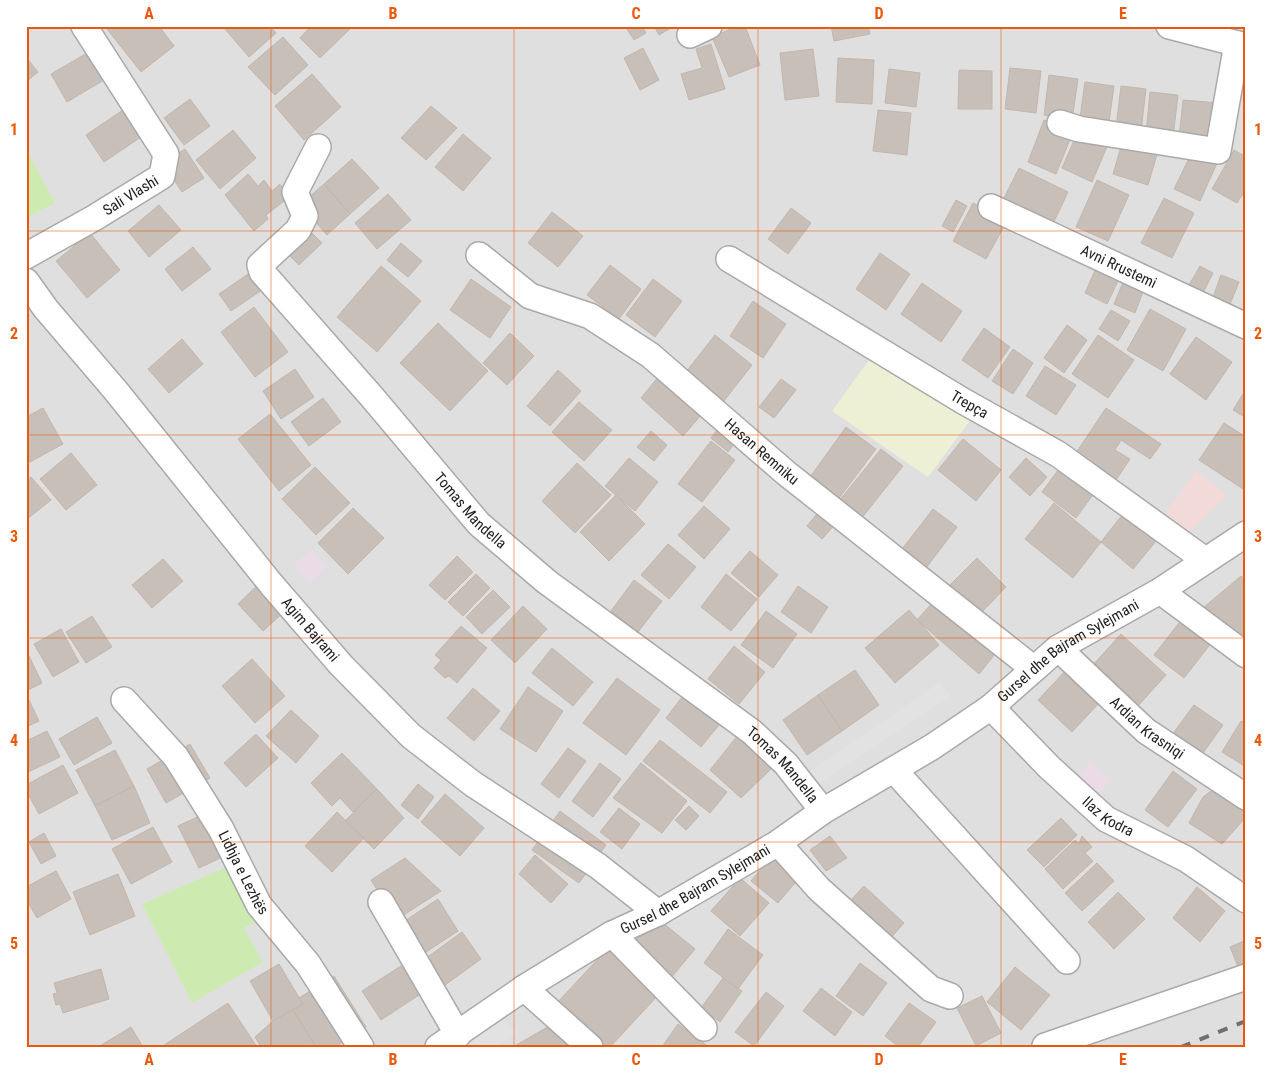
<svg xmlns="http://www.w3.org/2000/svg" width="1272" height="1073" font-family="'Roboto Condensed',sans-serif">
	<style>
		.residential { fill: #e0dfdf }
		.commercial { fill: #f2dad9 }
		.industrial { fill: #ebdbe8 }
		.farmland { fill: #eef0d5 }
		.grass { fill: #cdebb0 }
		.parking { fill: #e2e2e2 }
		.building { fill: #c7bfb8; stroke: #c4b6ab }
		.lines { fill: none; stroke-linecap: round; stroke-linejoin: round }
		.minor-casing { stroke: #a9a9a9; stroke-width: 28 }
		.minor { stroke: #fff; stroke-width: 25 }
		.rail { stroke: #707070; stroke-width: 4; stroke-dasharray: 10 10; stroke-linecap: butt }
		.grid { fill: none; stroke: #e8590c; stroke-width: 1; stroke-opacity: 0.55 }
		.labels { text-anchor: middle; stroke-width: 4; stroke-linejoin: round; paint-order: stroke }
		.street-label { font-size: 15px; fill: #222; stroke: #fff }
		.neatline { fill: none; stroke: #e8590c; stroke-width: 2 }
		.grid-label { font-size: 16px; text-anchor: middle; font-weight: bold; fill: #e8590c }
	</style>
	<rect width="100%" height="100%" fill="#f2efe9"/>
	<!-- residential -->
	<path class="residential" d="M26 26H1246V1047H26Z"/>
	<!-- commercial -->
	<path class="commercial" d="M1196 471 1227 495 1186 535 1165 513Z"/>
	<!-- industrial -->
	<path class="industrial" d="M311 550 326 567 310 582 294 565Z
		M1090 762 1109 781 1095 797 1075 782Z"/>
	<!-- farmland -->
	<path class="farmland" d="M874 353 975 414 928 477 832 411Z"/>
	<!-- grass -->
	<path class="grass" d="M26 149 55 203 26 218Z
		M231 865 261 919 244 928 263 962 192 1003 142 904Z"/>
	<!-- parking -->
	<path class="parking" d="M939 683 951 696 821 783 810 771Z
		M496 1018 519 1032 496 1047H454Z"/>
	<!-- building -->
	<path class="building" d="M110 26H159L174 46 141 72 107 29Z
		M227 26H270L276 33 249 57 225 29Z
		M311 26H352V27L320 58 300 38Z
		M625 26H642L646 33 634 40Z
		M654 26H674L659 35Z
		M738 26H745L760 65 729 77 712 37Z
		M831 26H868L870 34 834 41Z
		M283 37 308 65 275 95 248 67Z
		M711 44 725 89 689 100 681 74 702 68 696 49Z
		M643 48 659 80 640 90 624 58Z
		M94 49 109 77 67 102 51 74Z
		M813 49 819 96 785 100 780 53Z
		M26 57 38 72 26 82Z
		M838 58 874 60 872 104 836 102Z
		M1010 68 1041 71 1036 113 1005 109Z
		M889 69 920 73 916 107 885 103Z
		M959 70 992 71V109H958Z
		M312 74 341 107 304 140 275 106Z
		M1049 75 1078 79 1072 120 1044 115Z
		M1085 82 1114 86 1108 129 1079 125Z
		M1121 86 1146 89 1141 131 1116 128Z
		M1150 92 1178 95 1173 137 1146 134Z
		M190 99 210 126 184 145 164 118Z
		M1183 100 1219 103 1215 142 1179 138Z
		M431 106 457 128 426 160 401 138Z
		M126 108 144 135 104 162 86 135Z
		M878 110 911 113 907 155 873 151Z
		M1044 120 1073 132 1056 174 1028 162Z
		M1079 129 1109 142 1092 182 1062 168Z
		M233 130 256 158 220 189 196 160Z
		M463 134 491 158 463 191 435 167Z
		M1123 140 1158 151 1148 185 1113 174Z
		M185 149 204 178 182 192 163 163Z
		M1193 150 1218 161 1200 201 1174 189Z
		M1234 150 1246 157V189L1237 203 1212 189Z
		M352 159 379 188 350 214 324 184Z
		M1019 168 1068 192 1052 226 1002 202Z
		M248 174 258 186 264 180 272 191 280 184 288 198 266 215 268 219 254 231 225 195Z
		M1097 180 1129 195 1108 241 1076 227Z
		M324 184 350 214 327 235 300 205Z
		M388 194 411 220 377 249 355 223Z
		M1164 198 1194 213 1172 258 1141 243Z
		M956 200 967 206 953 232 942 226Z
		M973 203 1007 221 986 259 953 241Z
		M159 205 181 230 149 257 128 231Z
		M791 208 811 223 788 254 768 239Z
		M552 212 583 236 558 267 528 243Z
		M305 226 322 243 299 265 282 248Z
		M90 233 120 270 87 298 56 261Z
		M401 243 422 261 408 277 387 260Z
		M193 247 211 269 182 291 165 269Z
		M880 253 910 274 886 310 856 289Z
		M610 265 641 289 619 319 587 295Z
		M381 266 421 301 377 352 337 317Z
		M1097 266 1120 277 1107 304 1085 293Z
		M1200 266 1213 273 1203 293 1189 285Z
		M254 270 265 288 231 311 219 294Z
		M1221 275 1239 282 1229 307 1212 300Z
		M471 279 511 307 490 338 450 310Z
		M653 279 682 301 655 337 626 315Z
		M1124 280 1144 289 1135 313 1114 304Z
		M922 283 962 311 941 342 901 314Z
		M753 301 786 324 763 358 730 336Z
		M254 307 288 352 255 377 221 332Z
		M1150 309 1186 329 1163 371 1127 350Z
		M1111 310 1130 321 1118 341 1099 329Z
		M438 323 488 371 450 411 400 363Z
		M1067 325 1087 340 1064 373 1044 358Z
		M984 328 1010 347 988 378 962 360Z
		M510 333 534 356 507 385 483 363Z
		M715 335 752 365 723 402 686 372Z
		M1098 335 1134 360 1108 398 1072 374Z
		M1196 337 1232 362 1206 400 1170 374Z
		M182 339 203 364 169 393 148 369Z
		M1013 349 1033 363 1013 394 992 381Z
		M1045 366 1076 385 1056 415 1026 396Z
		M295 369 314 397 281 419 263 391Z
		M558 370 581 391 550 426 527 406Z
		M659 376 702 414 683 436 641 398Z
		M781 379 796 390 774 418 759 407Z
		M1246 389V418L1233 410Z
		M323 398 341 422 309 446 291 422Z
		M579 402 612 430 584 461 552 432Z
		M43 408 63 444 26 464V417Z
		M1106 408 1161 444 1150 459 1121 440 1115 450 1130 459 1114 483 1074 456Z
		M270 414 311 465 279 491 238 439Z
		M1224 423 1246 437V487L1243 489 1199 460Z
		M720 426 737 440 728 452 711 438Z
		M846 427 876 449 837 501 808 480Z
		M651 431 667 445 654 461 637 447Z
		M963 439 1001 470 976 501 938 470Z
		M711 441 735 460 702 502 678 484Z
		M881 449 903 466 861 519 839 501Z
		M71 453 97 485 66 510 40 479Z
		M629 458 658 482 635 511 605 486Z
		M1026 458 1047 477 1030 496 1009 477Z
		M577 463 611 495 575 533 542 501Z
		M1061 466 1095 492 1076 518 1042 492Z
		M315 467 350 503 316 535 282 499Z
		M31 477 51 500 26 520V481Z
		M616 495 645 524 609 561 580 532Z
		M1054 503 1101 542 1073 578 1025 539Z
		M704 506 730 529 704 559 678 535Z
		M353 508 384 538 348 574 318 543Z
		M821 509 837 522 822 539 807 526Z
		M933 509 957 527 923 572 899 553Z
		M1123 514 1156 541 1133 569 1101 542Z
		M668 544 696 567 669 599 641 575Z
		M750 551 778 575 759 597 731 573Z
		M457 556 473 572 445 600 429 585Z
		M977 558 1006 587 980 614 950 585Z
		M163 559 183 581 152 608 132 585Z
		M270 573 296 601 263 631 238 604Z
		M476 574 490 588 463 616 448 602Z
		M726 574 757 599 731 631 701 607Z
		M1241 576 1246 580V633L1239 635 1203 608Z
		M634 580 662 601 638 632 611 611Z
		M798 586 828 607 811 633 781 612Z
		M493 590 510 607 482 634 466 617Z
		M934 601 995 654 979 674 917 620Z
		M523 606 547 629 515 663 491 640Z
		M909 610 939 645 895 683 865 648Z
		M766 611 797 634 773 668 741 645Z
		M92 616 112 647 86 663 66 632Z
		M1182 619 1212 642 1184 678 1154 655Z
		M461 626 487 648 457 683 449 676 445 678 434 668 441 660 435 655Z
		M61 629 79 662 53 677 34 644Z
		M1121 634 1166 675 1137 707 1092 666Z
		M734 646 765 672 739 704 708 679Z
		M552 648 593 682 573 706 532 673Z
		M28 654 42 683 26 691V655Z
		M252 659 285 696 255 723 222 686Z
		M1068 668 1102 700 1072 732 1038 700Z
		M855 670 879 705 842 731 818 695Z
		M617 678 660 710 626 755 583 723Z
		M528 687 563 711 536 752 500 729Z
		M473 688 500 711 474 741 447 718Z
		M26 694 39 721 26 727Z
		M818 695 842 731 807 755 783 720Z
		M683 696 719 725 701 747 666 718Z
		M1194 705 1223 725 1203 753 1174 732Z
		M291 710 319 736 296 763 266 736Z
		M97 717 112 743 74 765 59 739Z
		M1241 721 1246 723V767L1222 752Z
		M47 731 60 757 26 773V741Z
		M256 734 278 758 246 787 224 763Z
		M738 735 774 766 741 798 710 770Z
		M660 740 727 792 710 813 643 761Z
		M190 744 210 778 166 803 147 769Z
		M568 748 586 761 559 798 541 784Z
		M115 750 134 786 95 806 76 770Z
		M342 753 377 789 353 812 340 798 332 806 311 783Z
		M600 763 621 779 593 817 572 801Z
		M641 763 687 801 662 833 613 798Z
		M63 765 78 793 39 814 26 790V785Z
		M1173 771 1197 789 1168 827 1145 810Z
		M418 784 434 797 418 819 401 805Z
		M1219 785 1246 809V817L1222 844 1189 823 1203 797Z
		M134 786 150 823 112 840 95 806Z
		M377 789 404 818 374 849 345 821Z
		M445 794 484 828 460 856 421 822Z
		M689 806 699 816 686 830 675 820Z
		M619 808 640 824 622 849 600 832Z
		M560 811 606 845 579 883 532 850Z
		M337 812 364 838 332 872 305 846Z
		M206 813 227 855 199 868 178 826Z
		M1061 818 1077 835 1044 867 1027 850Z
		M153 827 172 862 131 884 112 849Z
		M44 833 56 856 41 864 29 842Z
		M830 836 847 858 826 871 810 850Z
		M1082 836 1092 847 1085 853 1093 861 1063 889 1045 869 1075 840 1079 844Z
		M535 855 568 884 551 903 519 874Z
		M773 855 799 878 778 903 751 881Z
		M405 858 441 891 396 920 371 880Z
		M1097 863 1114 881 1082 911 1065 893Z
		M56 871 71 899 37 918 26 899V887Z
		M118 874 135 916 90 935 73 892Z
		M740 878 769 903 740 936 711 911Z
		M864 886 904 923 889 940 849 902Z
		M1197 887 1225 911 1200 942 1173 918Z
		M1118 892 1145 919 1114 949 1088 922Z
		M438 899 458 931 420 956 400 924Z
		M663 923 695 949 670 979 628 944Z
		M728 929 763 955 738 989 704 963Z
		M462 932 481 959 441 988 422 961Z
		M1246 940V966L1239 969 1230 947Z
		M613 943 663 990 610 1047H597L554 1006Z
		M860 963 887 983 863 1016 836 996Z
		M279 964 303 1004 273 1021 250 981Z
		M404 964 422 993 381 1020 362 991Z
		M1015 967 1050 995 1021 1030 987 1002Z
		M101 969 109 999 63 1013 60 1004 56 1005 53 994 57 993 54 983Z
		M334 976 366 1027 335 1047H316L293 1010 303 1004 299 998Z
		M723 978 742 991 720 1022 701 1008Z
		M821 988 852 1012 835 1036 803 1011Z
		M766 992 784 1006 754 1046 735 1032Z
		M982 996 1001 1033 976 1046 957 1008Z
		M228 1003 257 1047H161Z
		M909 1003 936 1022 918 1047H899L885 1036Z
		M293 1010 316 1047H261L255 1037 273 1021Z
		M556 1022 571 1047H513Z
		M678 1024 709 1047H662Z
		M131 1027 143 1047H98Z"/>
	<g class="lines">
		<!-- minor casing -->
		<g class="minor-casing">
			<g id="minor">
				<path d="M1169 26 1246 46"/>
				<path d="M690 35 709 26"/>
				<path d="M1060 123 1079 129 1218 151 1237 44"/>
				<path id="s1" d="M318 147 295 192 305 216 298 230 260 265 262 272 372 397 479 524 547 582 752 732 786 764 823 811"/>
				<path id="s2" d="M991 207 1246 326"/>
				<path id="s3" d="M479 255 530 296 590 316 650 355 786 473 1034 669"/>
				<path id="s4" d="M26 256 94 218 162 176 166 154 84 26"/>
				<path id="s5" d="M729 259 963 401 1058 454 1205 560"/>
				<path id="s6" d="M26 281 46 309 116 391 271 584 341 665 411 736 473 784 598 866 658 913"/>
				<path d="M1160 591 1246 655"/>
				<path id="s7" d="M1058 648 1146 731 1246 797"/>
				<path id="s8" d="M124 700 176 757 221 829 259 905 308 964 361 1047"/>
				<path id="s9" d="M991 707 1049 767 1106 819 1186 859 1246 900"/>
				<path d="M894 770 1067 961"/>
				<path d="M778 843 819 889 931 989 950 996"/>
				<path d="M381 902 458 1035"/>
				<path d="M612 934 704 1028"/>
				<path d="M524 988 590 1047"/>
				<path d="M1045 1046 1246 977"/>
				<path id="s10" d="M438 1047 524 988 612 934 658 913 778 843 823 811 932 747 991 707 1058 648 1160 591 1246 534"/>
			</g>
		</g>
		<!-- minor -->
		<use href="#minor" class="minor"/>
		<!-- rail -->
		<path class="rail" d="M1181 1047 1246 1021"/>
	</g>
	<!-- grid -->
	<path class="grid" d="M271 26V1047M514 26V1047M758 26V1047M1001 26V1047M26 231H1246M26 435H1246M26 638H1246M26 842H1246"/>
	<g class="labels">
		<!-- street labels -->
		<g class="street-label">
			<text dy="5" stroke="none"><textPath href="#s4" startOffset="121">Sali Vlashi</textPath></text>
			<text dy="5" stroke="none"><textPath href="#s2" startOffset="141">Avni Rrustemi</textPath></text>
			<text dy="5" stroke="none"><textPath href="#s5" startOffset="281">Trepça</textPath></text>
			<text dy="5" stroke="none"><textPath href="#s3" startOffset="348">Hasan Remniku</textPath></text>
			<text dy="5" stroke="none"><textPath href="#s1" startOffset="468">Tomas Mandella</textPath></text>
			<text dy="5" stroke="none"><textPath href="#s6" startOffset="450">Agim Bajrami</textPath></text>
			<text dy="5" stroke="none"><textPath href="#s10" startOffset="746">Gursel dhe Bajram Sylejmani</textPath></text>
			<text dy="5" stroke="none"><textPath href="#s7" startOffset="120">Ardian Krasniqi</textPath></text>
			<text dy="5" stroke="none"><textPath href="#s1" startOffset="872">Tomas Mandella</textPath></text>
			<text dy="5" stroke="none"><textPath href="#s9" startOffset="161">Ilaz Kodra</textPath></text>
			<text dy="5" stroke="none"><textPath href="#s8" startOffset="211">Lidhja e Lezhës</textPath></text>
			<text dy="5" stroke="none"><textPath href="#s10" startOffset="302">Gursel dhe Bajram Sylejmani</textPath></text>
		</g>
	</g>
	<!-- border -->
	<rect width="1272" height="1073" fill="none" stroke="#ffffff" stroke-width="55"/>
	<rect x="28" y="28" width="1216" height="1018" class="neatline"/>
	<g class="grid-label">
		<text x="149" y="19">A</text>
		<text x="393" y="19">B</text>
		<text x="636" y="19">C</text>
		<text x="879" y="19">D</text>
		<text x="1123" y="19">E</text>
		<text x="14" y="135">1</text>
		<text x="1258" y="135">1</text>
		<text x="14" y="339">2</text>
		<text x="1258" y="339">2</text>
		<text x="14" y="542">3</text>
		<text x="1258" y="542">3</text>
		<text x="14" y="746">4</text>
		<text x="1258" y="746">4</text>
		<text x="14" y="949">5</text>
		<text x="1258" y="949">5</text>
		<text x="149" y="1065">A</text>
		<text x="393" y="1065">B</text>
		<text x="636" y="1065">C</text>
		<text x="879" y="1065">D</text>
		<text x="1123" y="1065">E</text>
	</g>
</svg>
